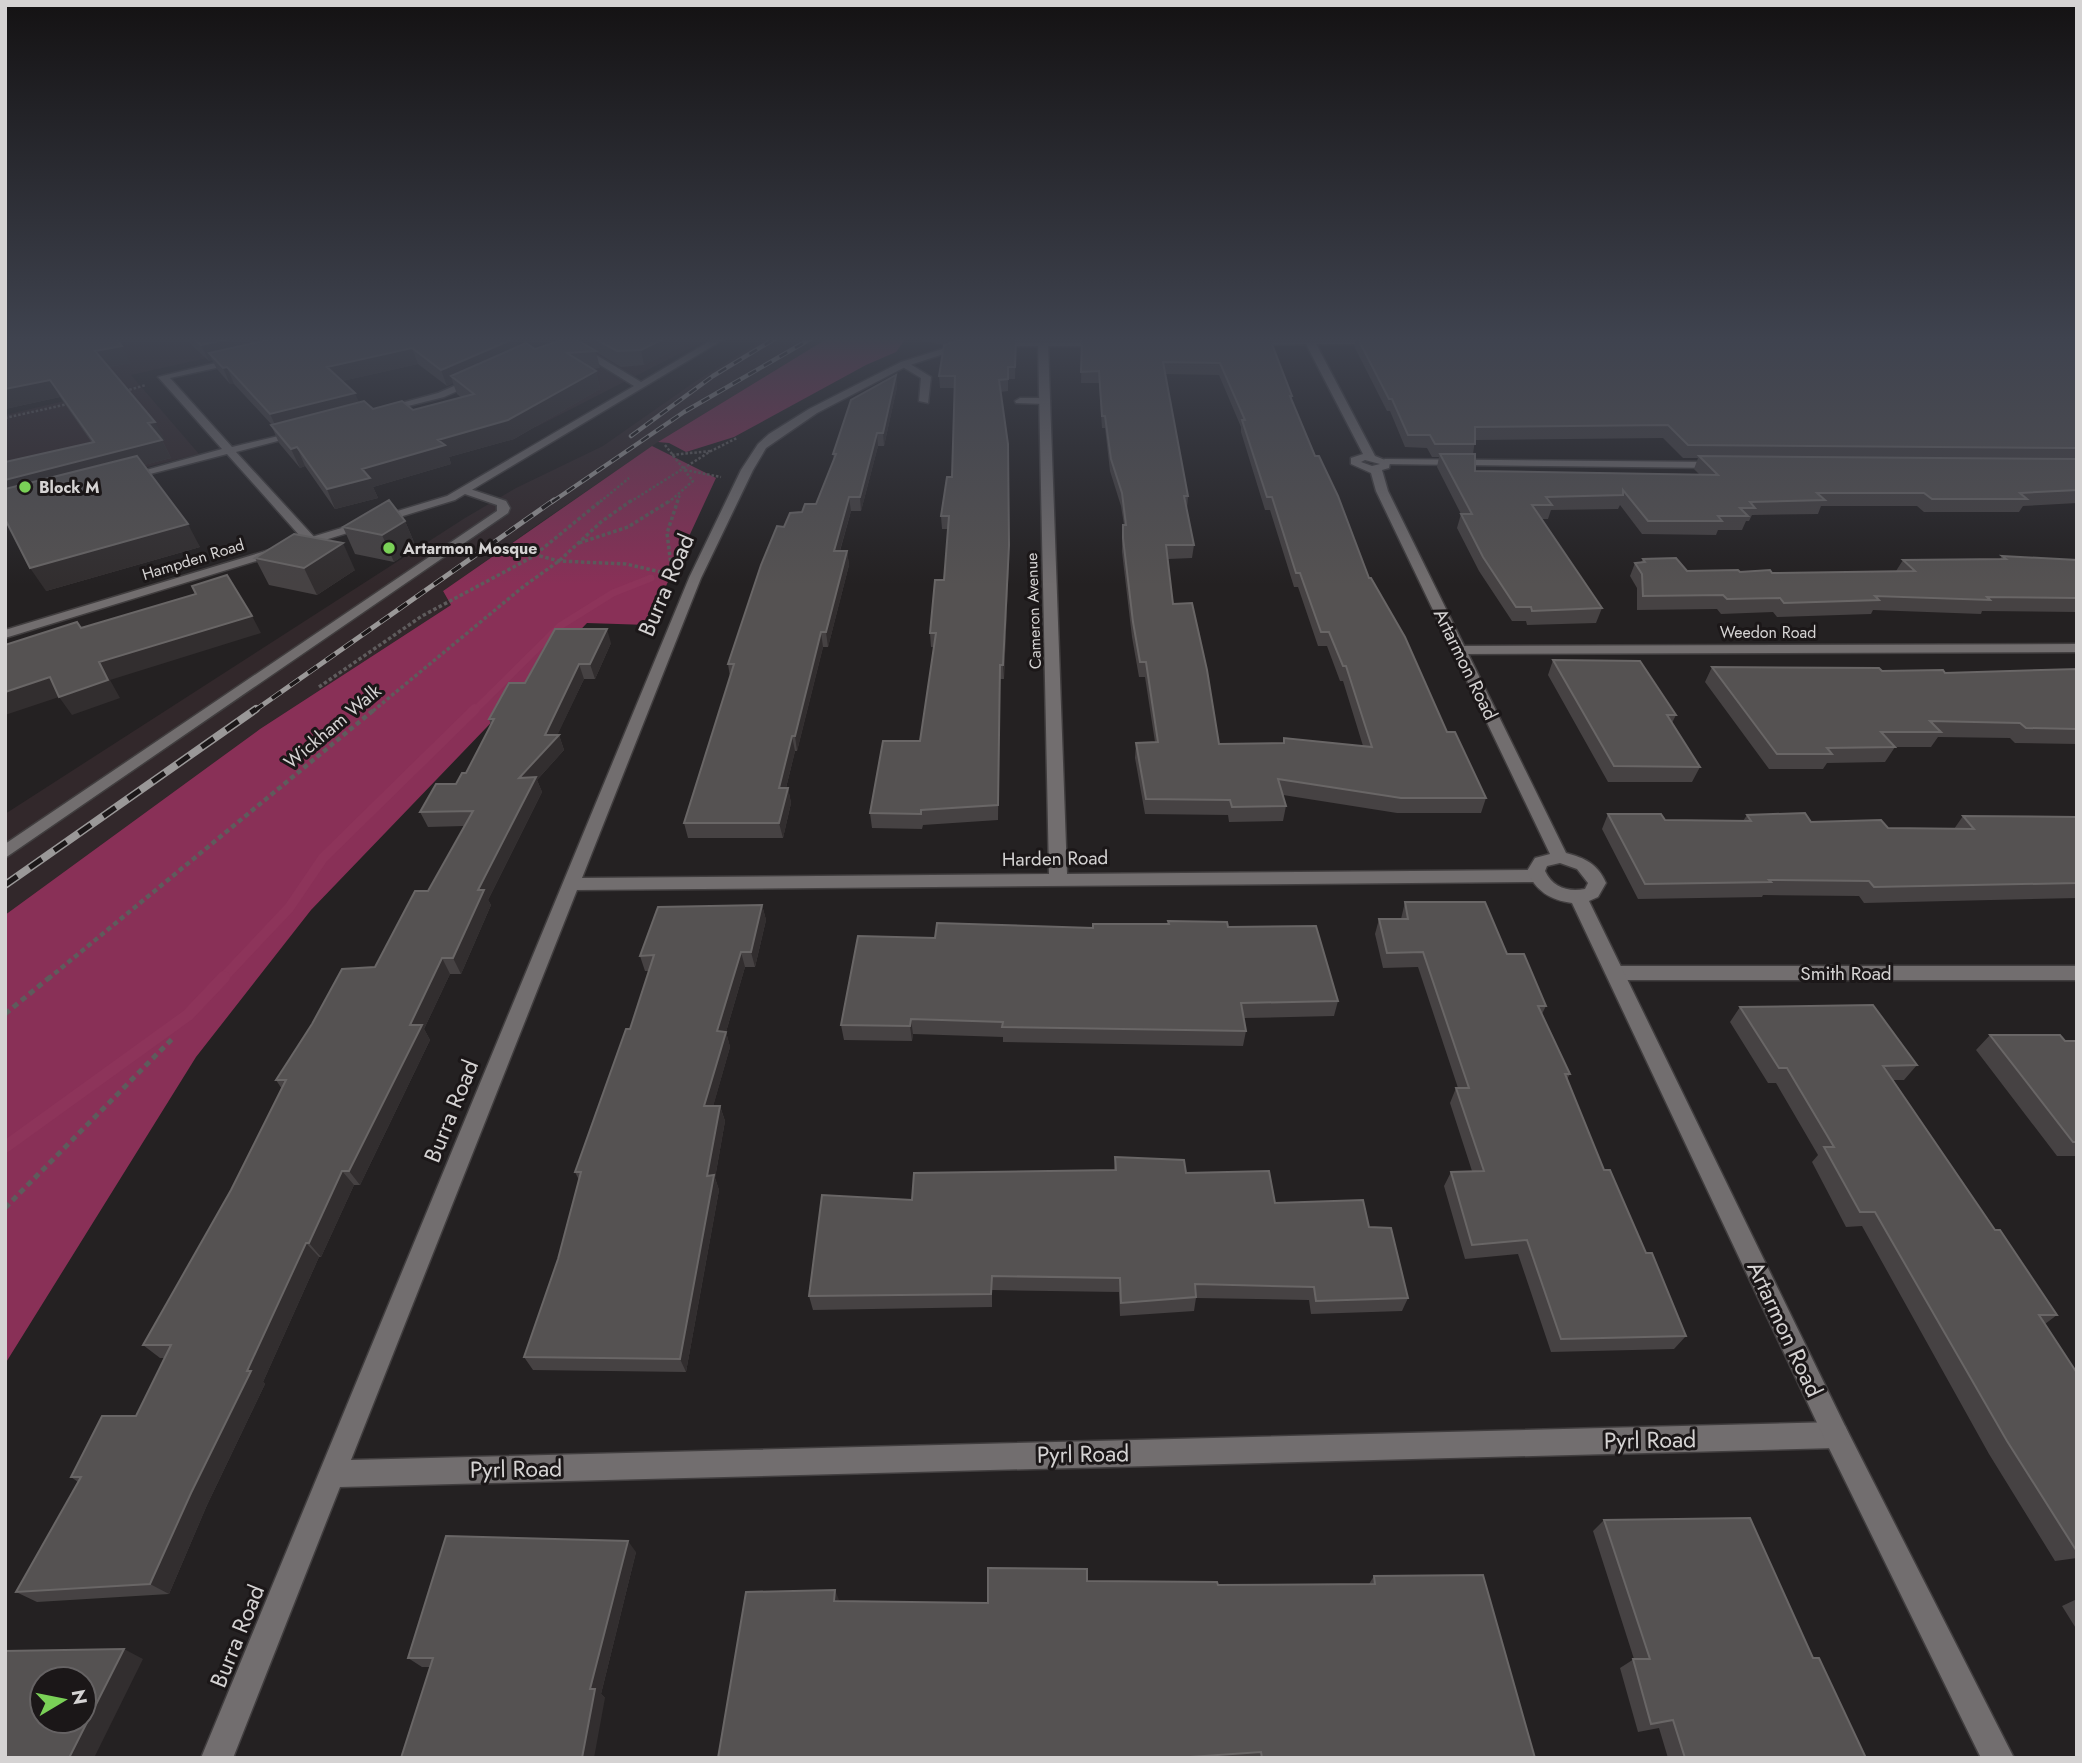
<svg xmlns="http://www.w3.org/2000/svg" width="2082" height="1763" font-family="Jost,sans-serif">
	<style>
		.built { fill: #32282b }
		.forest { fill: #893057 }
		.lines { fill: none; stroke-linecap: round; stroke-linejoin: round }
		.stream-far2 { stroke: #8d345a; stroke-width: 7 }
		.stream-far1 { stroke: #8d345a; stroke-width: 10 }
		.stream { stroke: #8d345a; stroke-width: 12 }
		.lane-casing { stroke: #413e3f; stroke-width: 3 }
		.street-casing { stroke: #413e3f; stroke-width: 3 }
		.secondary-casing { stroke: #413e3f; stroke-width: 3 }
		.path-far3 { stroke: #5e5b5c; stroke-width: 2.5; stroke-dasharray: 2.5 2; stroke-linecap: butt }
		.path-far2 { stroke: #5e5b5c; stroke-width: 3.5; stroke-dasharray: 3.5 2.5; stroke-linecap: butt }
		.path-far1 { stroke: #5e5b5c; stroke-width: 4.5; stroke-dasharray: 5 3.5; stroke-linecap: butt }
		.path { stroke: #5e5b5c; stroke-width: 5; stroke-dasharray: 6 4.5; stroke-linecap: butt }
		.lane { fill: #726e6f; fill-rule: evenodd }
		.street { fill: #726e6f; fill-rule: evenodd }
		.secondary { fill: #726e6f; fill-rule: evenodd }
		.rail-far2-casing { stroke: #9a9898; stroke-width: 4.5 }
		.rail-far1-casing { stroke: #9a9898; stroke-width: 5 }
		.rail-casing { stroke: #9a9898; stroke-width: 8 }
		.rail-far2 { stroke: #1b1718; stroke-width: 2.5; stroke-dasharray: 9; stroke-linecap: butt }
		.rail-far1 { stroke: #1b1718; stroke-width: 3.5; stroke-dasharray: 11; stroke-linecap: butt }
		.rail { stroke: #1b1718; stroke-width: 5; stroke-dasharray: 15; stroke-linecap: butt }
		.wall { fill: #464243; fill-rule: evenodd }
		.shaded-wall { fill: #322e2f }
		.building { fill: #555252; stroke: #696666; stroke-width: 2; fill-rule: evenodd }
		.poi-dot { fill: #7ad157; stroke: #1b1718; stroke-width: 2.5 }
		.labels { text-anchor: middle; stroke-width: 6; stroke-linejoin: round; paint-order: stroke }
		.far-poi-label { font-size: 16px; font-weight: bold; fill: #d5d3d3; stroke: #1b1718; text-anchor: start }
		.far-street-label { font-size: 16px; fill: #d5d3d3; stroke: #1b1718 }
		.street-label { font-size: 19px; fill: #d5d3d3; stroke: #1b1718 }
		.near-street-label { font-size: 23px; fill: #d5d3d3; stroke: #1b1718 }
	</style>
	<rect width="100%" height="100%" fill="#242122"/>
	<!-- built -->
	<path class="built" d="M54 338H296L131 375 199 454 5 503V415L77 398Z
		M592 338H710L536 427 482 387Z
		M828 338 658 442 540 523 443 591 451 605 260 729 5 915V814L465 518 516 488 603 446 696 381 764 339Z"/>
	<!-- forest -->
	<path class="forest" d="M828 338H906L896 352 866 365 734 437 686 452 669 443 658 442Z
		M652 446 716 478 648 625 587 623 311 910 196 1057 5 1364V915L260 729 451 605 443 591Z"/>
	<g class="lines">
		<!-- stream-far2 -->
		<path class="stream-far2" d="M474 711 560 626 613 593 651 578"/>
		<!-- stream-far1 -->
		<path class="stream-far1" d="M222 979 289 908 323 858 475 709"/>
		<!-- stream -->
		<path class="stream" d="M5 1147 188 1015 224 977"/>
		<!-- lane casing -->
		<g class="lane-casing">
			<path id="lane" d="M901 362H907L931 377 928 403 919 401 921 378 901 366Z
				M1020 398H1045L1050 401 1045 404 1016 403 1015 401Z
				M462 489H470L506 501 510 508 508 513 5 858V844L497 511V505L462 493Z"/>
		</g>
		<!-- street casing -->
		<g class="street-casing">
			<path id="street" d="M977 338H992L907 366 817 413 766 448 753 470 701 578 582 878 1049 874 1038 343 1043 340 1048 343 1067 874 1537 870 1546 876 1537 882 577 890 351 1460 1836 1422 1845 1426 1849 1435 1845 1444 1836 1448 340 1487 233 1758H201L689 578 741 470 758 444 769 434 809 409 901 362Z
				M1308 338H1380L1384 341 1379 344H1309L1304 341Z
				M236 358 241 361 239 363 170 378 232 447 304 430V434L236 452 316 539V545H308L227 454 127 480 121 477 222 449 158 377Z
				M477 376 482 379 480 381 444 397 384 412 379 409 438 393Z
				M1385 459 1717 462 1722 465 1717 468 1381 464 1380 462Z
				M2077 644V652L1459 654 1452 650 1459 646Z
				M1616 966H2077V980H1616L1609 978 1607 973 1609 968Z"/>
		</g>
		<!-- secondary casing -->
		<g class="secondary-casing">
			<path id="secondary" d="M557 338H568L641 382 715 338H726L455 500 5 638V630L447 496 634 386Z
				M987 338 1106 340 1111 343 1106 346H1016Z
				M1313 338 1375 456 1390 462 1389 468 1382 470 1388 491 1566 853C1585 858 1598 864 1606 883L1598 897 1589 901 1845 1426 2014 1758H1981L1827 1444 1572 903C1550 900 1536 891 1527 871L1535 858 1550 854 1376 491 1371 473 1351 464V458L1363 454 1306 344 1249 345 1244 342 1249 339ZM1365 460 1380 464 1372 466 1361 462ZM1560 863 1577 869 1588 883 1585 889C1568 892 1553 888 1545 871L1547 866Z"/>
		</g>
		<!-- path-far3 -->
		<path class="path-far3" d="M753 338H759
			M125 391 146 385
			M5 418 68 404
			M665 445 693 481 669 502
			M672 455 710 451
			M685 470 721 477
			M600 502 629 478
			M630 502 711 451 737 438
			M677 502 680 495"/>
		<!-- path-far2 -->
		<path class="path-far2" d="M579 543 628 527 671 500
			M536 554 602 500
			M672 573 667 533 678 500
			M319 687 422 616 536 555 559 561 626 564 674 575
			M373 711 524 586 559 561 601 522 632 500"/>
		<!-- path-far1 -->
		<path class="path-far1" d="M48 979 375 709"/>
		<!-- path -->
		<path class="path" d="M5 1014 50 977
			M5 1208 173 1038"/>
		<!-- lane -->
		<use href="#lane" class="lane"/>
		<!-- street -->
		<use href="#street" class="street"/>
		<!-- secondary -->
		<use href="#secondary" class="secondary"/>
		<!-- rail-far2 casing -->
		<g class="rail-far2-casing">
			<path id="rail-far2" d="M631 436 713 376 776 338
				M552 502 684 412 812 338"/>
		</g>
		<!-- rail-far1 casing -->
		<g class="rail-far1-casing">
			<path id="rail-far1" d="M254 711 554 500"/>
		</g>
		<!-- rail casing -->
		<g class="rail-casing">
			<path id="rail" d="M5 885 256 709"/>
		</g>
		<!-- rail-far2 -->
		<use href="#rail-far2" class="rail-far2"/>
		<!-- rail-far1 -->
		<use href="#rail-far1" class="rail-far1"/>
		<!-- rail -->
		<use href="#rail" class="rail"/>
	</g>
	<!-- wall -->
	<path class="wall" d="M5 339 20 340 131 363 109 367 165 440H162L171 458 144 465 200 547 46 591 92 443 60 397 5 409Z
		M185 339H516L518 347 535 349 591 348 589 339H696L644 365 621 367 596 352 600 368 592 369 596 371 600 389 514 439 449 457 451 464 373 487 378 498 335 509 305 466 300 468 279 443 271 425H272L234 384H230L217 369 212 360 209 361ZM418 364 447 386 453 383 457 394 462 398 413 410 373 409 359 402 342 381Z
		M914 339H1016L1015 379H1008V391L1000 392 1009 559 1004 679H1000L998 820 923 825 922 829 872 828 870 813 920 741 934 647H931L930 633 944 580 948 529H942L941 516 952 477 955 388H940L939 376 944 345Z
		M1082 339H1270L1292 396V401L1369 578 1447 732 1486 798 1481 813H1397L1283 795 1286 806 1283 821 1229 822 1228 815 1145 814 1135 758 1136 743 1155 742 1145 677H1139L1132 637 1122 552V538L1124 525 1121 506 1110 471 1105 428H1102L1099 383H1081ZM1165 374 1219 375 1241 427V432L1265 510H1270L1294 587H1298L1318 646H1327L1340 681H1343L1363 746 1284 738 1283 743 1219 744 1173 604 1168 559 1192 558 1194 545 1187 509 1188 496Z
		M1356 339H2077V503L2023 506 2019 512H1924L1917 506H1821L1818 514 1752 515 1749 521H1746L1742 530H1718L1716 535 1642 534 1620 505 1618 509 1551 510 1548 519H1541L1602 608 1596 623 1527 625 1526 621H1512L1479 571 1457 528 1461 514 1437 467 1439 457H1432L1427 448 1405 447 1390 411H1387L1354 346ZM1663 438 1683 458H1698L1694 469 1699 474 1475 471 1473 454 1475 440Z
		M896 375 897 387 884 446H878L861 511H851L840 551H847L849 565 828 647H823L797 751H795L786 788H788L791 803 783 838H688L684 823 730 677 728 664 784 527 802 512 816 504 834 459 833 454Z
		M405 521 416 547 394 562 355 554 343 527Z
		M2002 556 2077 560V612L1982 611 1981 614 1873 610 1871 614 1777 617 1773 612 1721 614 1717 609 1637 610V588L1630 576 1635 563 1641 562 1643 559 1687 571 1772 573 1896 571 1903 560 2000 559Z
		M255 558 355 570 317 595 269 585Z
		M611 643 595 679H584L557 735H559L564 750 537 780 542 792 488 900 491 905 461 974H450L424 1029 430 1040 360 1185H354L321 1257H319L263 1382 265 1384 207 1505 169 1594 37 1602 16 1592 78 1482 71 1477 136 1416 165 1358H160L143 1345 231 1190 282 1089 276 1080 375 967 428 891 464 826 428 827 420 812 456 784 466 773 491 725 489 719 525 683Z
		M1553 660 1676 715 1672 723 1700 767 1692 782H1608L1548 675Z
		M1712 667 1945 673 2077 669V744L2015 743 2010 738 1938 737 1931 747H1895L1885 762 1827 763 1823 769H1769L1705 682Z
		M1608 814 1665 820 1743 821 1747 815 1811 822 1888 828 1954 829 1963 816 2077 817V898L1864 903 1859 896 1763 895 1762 897 1638 899 1602 829Z
		M1405 902 1507 954 1546 1006 1542 1014 1570 1074 1567 1079 1604 1170 1686 1336 1674 1349 1551 1352 1518 1254 1465 1259 1444 1186 1451 1172 1472 1171 1450 1103 1456 1088H1458L1418 967 1383 968 1375 934 1379 919H1401Z
		M762 905 766 920 755 967H745L726 1032 730 1047 713 1106H720L725 1121 715 1178 719 1190 686 1372 533 1370 524 1357 558 1259 579 1180 575 1172 630 1029 649 971H645L640 956Z
		M1228 927 1338 1001 1334 1016 1244 1018 1246 1031 1243 1046 1003 1042V1037L913 1034 912 1041 844 1040 841 1025 935 938 1093 928Z
		M1740 1007 1917 1065 1904 1080H1893L1995 1230 2057 1315 2045 1324 2077 1373V1558L2055 1561 1989 1454 1862 1226 1846 1227 1812 1162 1818 1155 1776 1083H1768L1730 1022Z
		M1990 1035 2065 1041H2077V1156H2057L1976 1050Z
		M1115 1157 1186 1173 1275 1203 1369 1227 1408 1298 1402 1311 1311 1314 1309 1300 1196 1298 1194 1311 1120 1316 1119 1292 992 1290V1307L813 1310 809 1296 912 1200 1114 1170Z
		M1604 1520 1813 1658 1866 1758H1668L1659 1728 1638 1732 1620 1668 1634 1659 1593 1531Z
		M636 1552 601 1694 605 1698 430 1667H422L408 1658Z
		M1374 1576 1535 1758H718L839 1601 988 1603 1087 1581 1218 1585 1369 1584Z
		M2077 1599V1630L2062 1606Z"/>
	<!-- shaded-wall -->
	<path class="shaded-wall" d="M229 339H303L209 353 212 360 209 361 201 345Z
		M513 339H516L520 353 451 376 453 383 447 386 441 370Z
		M663 339H696L644 365 641 350Z
		M946 339H967L946 345Z
		M122 346 131 363 104 368 95 351Z
		M412 348 418 364 334 383 327 367Z
		M227 367 234 384H230L223 368Z
		M596 371 600 389 514 439 449 457 451 464 373 487 378 498 335 509 327 489 362 469 438 440Z
		M896 375 897 387 884 446 883 433Z
		M50 380 60 397 5 409V389Z
		M355 393 362 410 278 431 270 414Z
		M155 422 165 440H162L171 458 5 502V480L148 423Z
		M877 433 878 446 861 511 860 497Z
		M1008 444 1009 559 1004 679 1003 665Z
		M297 447 305 466 300 468 291 449Z
		M849 497 851 511 836 564 834 551Z
		M405 521 416 547 394 562 382 535Z
		M188 524 200 547 46 591 30 568Z
		M343 543 355 570 317 595 304 568Z
		M847 551 849 565 828 647 826 632Z
		M252 616 261 633 110 680 120 698 72 715 59 697 5 715V692L99 662Z
		M607 629 611 643 595 679 590 664Z
		M821 632 823 647 797 751 795 736Z
		M579 664 584 679 556 738 559 735 564 750 537 780 542 792 488 900 491 905 461 974 453 958 519 778 545 735Z
		M792 736 795 751 782 804 779 788Z
		M788 788 791 803 783 838 779 823Z
		M762 905 766 920 755 967 751 952Z
		M741 952 745 967 726 1032 730 1047 709 1121 704 1106 717 1031Z
		M442 958 450 974 424 1029 430 1040 360 1185 349 1171 410 1025Z
		M911 1019 913 1034 912 1041 910 1026Z
		M720 1106 725 1121 715 1178 719 1190 686 1372 680 1359 707 1176Z
		M342 1171 354 1185 321 1257 309 1243Z
		M306 1243 319 1257 263 1382 265 1384 207 1505 169 1594 150 1584 191 1493Z
		M628 1541 636 1552 601 1694 605 1698 594 1758H582L590 1689Z
		M835 1590 839 1600 834 1601Z
		M124 1649 143 1659 94 1758H69Z"/>
	<!-- building -->
	<path class="building" d="M5 339H19L20 340 25 339H117L122 346 95 351 155 422 148 423 162 440 5 480V462L94 442 50 380 5 389Z
		M194 339H229L201 345Z
		M272 339H513L441 370 412 348 327 367 355 393 270 414 227 367 223 368 209 353Z
		M565 339H575L596 351 567 353 596 371 508 420 438 440 445 445 362 469 370 478 327 489 297 447 291 449 271 425 364 401 373 409 402 401 413 410 474 394 451 376 526 343 535 349Z
		M595 339H663L641 350 617 351Z
		M964 339H1016L1015 367H1008V379L999 380 1008 444 1009 545 1003 665H1000L998 805 921 810V814L870 813 883 741H920L936 633H930L935 580H944L949 516H941L947 477H952L955 376H939L944 345Z
		M1082 339H1270L1292 396H1290L1315 456H1319L1338 496 1369 578H1371L1405 637 1447 732H1455L1486 798H1401L1278 779 1286 806 1232 807 1230 800 1146 799 1136 743 1158 742 1146 662H1140L1133 622 1123 538V525H1126L1122 493 1111 459 1105 416H1102L1099 371 1081 372ZM1163 362 1220 363 1245 420H1242L1267 497H1272L1296 573H1300L1321 632H1329L1343 666H1346L1372 747 1284 738V743L1219 744 1207 670 1192 603 1173 604 1166 545H1194L1184 496H1188Z
		M1358 339H2077V448L1688 445 1668 425 1475 427V444H1435L1430 435H1408L1392 399H1389Z
		M896 375 883 433H877L860 497H849L834 551H847L826 632H821L795 736H792L779 788H788L779 823H684L734 664H728L761 565 777 526 784 527 790 513 802 512 805 504H816L836 454H833L851 400Z
		M1440 454H1475V471L1718 475 1699 456 2077 459V490L2020 493 2027 499H1932L1924 493H1817L1825 500 1750 502 1755 508H1740L1748 516H1718L1722 521H1648L1623 490V495L1546 497 1552 505H1532L1602 608 1532 611 1531 607H1516L1483 557 1461 514H1472Z
		M137 456 188 524 30 568 5 519V489Z
		M389 500 405 521 382 535 343 527Z
		M294 534 343 543 304 568 255 558Z
		M2002 556 2077 560V598L1987 597 1990 600 1875 596 1879 600 1784 603 1780 598 1727 599 1723 595 1643 596 1642 574 1635 563 1645 562 1643 559 1676 558 1687 571 1738 570 1740 572 1770 570 1772 573 1915 571 1903 560 2006 559Z
		M227 575 252 616 99 662 108 680 59 697 50 677 5 692V645L77 622 81 628 196 594 192 586Z
		M555 629H607L590 664H579L545 735H559L519 778 536 777 478 890H484L453 958H442L410 1025H422L349 1171H342L309 1243H306L247 1371H251L191 1493 150 1584 16 1592 81 1477H71L102 1416H136L171 1345H143L231 1190 286 1080H276L312 1024 342 969 375 967 415 891H428L473 811 420 812 436 784H456L462 773H466L494 719H489L509 683H525Z
		M1553 660 1640 661 1676 715H1667L1700 767 1614 766Z
		M1712 667 1879 668 1882 671 1943 670 1945 673 2077 669V729L2026 728 2020 723 1930 721 1941 732H1881L1895 747 1827 748 1832 754H1777Z
		M1805 813 1811 822 1881 820 1888 828 1974 829 1963 816 2077 817V883L1874 887 1869 881 1769 880 1771 882 1645 884 1608 814H1661L1665 820 1751 821 1747 815Z
		M1405 902H1485L1507 954H1524L1546 1006H1538L1570 1074H1565L1604 1170H1610L1646 1253H1652L1686 1336 1561 1339 1527 1240 1472 1245 1451 1172 1484 1171 1456 1088H1469L1423 952 1387 953 1379 919H1408Z
		M762 905 751 952H741L717 1031 726 1032 704 1106H720L707 1176 714 1175 680 1359 524 1357 558 1259 581 1172H575L626 1029H630L654 955 640 956 658 907Z
		M1168 921 1227 922 1228 927 1316 926 1338 1001 1241 1003 1246 1031 1002 1027 1003 1022 911 1019 910 1026 841 1025 858 936 935 938 937 923 1093 928V924H1169Z
		M1873 1005 1917 1065 1883 1066 1995 1230H2000L2057 1315H2039L2077 1373V1550H2076L2007 1441 1875 1212H1860L1824 1147H1834L1787 1068H1779L1740 1007Z
		M1990 1035H2060L2065 1041H2077V1142H2073Z
		M1115 1157 1184 1160 1186 1173 1269 1171 1275 1203 1363 1200 1369 1227 1391 1228 1408 1298 1316 1301 1314 1287 1195 1284 1196 1297 1121 1303 1120 1278 992 1276 991 1294 809 1296 822 1195 912 1200 914 1173 1116 1170Z
		M1750 1518 1813 1658H1819L1866 1758H1685L1673 1720 1651 1724 1633 1659H1650L1604 1520Z
		M446 1536 628 1541 590 1689H595L582 1758H401L433 1658H408Z
		M988 1568 1087 1569V1581L1217 1582 1218 1585 1375 1584 1374 1576 1483 1575 1535 1758H1262L1261 1752 1175 1758H718L746 1592 835 1590 834 1601 988 1603Z
		M124 1649 69 1758H5V1651ZM42 1679H84V1721H42Z"/>
	<!-- sky -->
	<linearGradient id="sky" x2="0" y2="1"><stop stop-color="#141213"/><stop offset="0.58" stop-color="#3f434f"/><stop offset="1" stop-color="#3f434f" stop-opacity="0"/></linearGradient>
	<rect width="2082" height="585" fill="url(#sky)"/>
	<!-- markers -->
	<g class="poi-dot">
		<circle cx="25" cy="487" r="7"/>
		<circle cx="389" cy="548" r="7"/>
	</g>
	<g class="labels">
		<!-- far-poi labels -->
		<g class="far-poi-label">
			<text x="39" y="493">Block M</text>
			<text x="403" y="554">Artarmon Mosque</text>
		</g>
		<!-- far-street labels -->
		<g class="far-street-label">
			<text transform="translate(193 559) rotate(-17)" y="6">Hampden Road</text>
			<text transform="translate(1033 611) rotate(-92)" y="6">Cameron Avenue</text>
			<text x="1768" y="638">Weedon Road</text>
		</g>
		<!-- street labels -->
		<g class="street-label">
			<text transform="translate(1466 664) rotate(64)" y="7">Artarmon Road</text>
			<text transform="translate(332 726) rotate(-40)" y="7">Wickham Walk</text>
			<text transform="translate(1055 858) rotate(-1)" y="7">Harden Road</text>
			<text x="1846" y="980">Smith Road</text>
		</g>
		<!-- near-street labels -->
		<g class="near-street-label">
			<text transform="translate(666 585) rotate(-67)" y="8">Burra Road</text>
			<text transform="translate(451 1111) rotate(-68)" y="8">Burra Road</text>
			<text transform="translate(1785 1329) rotate(65)" y="8">Artarmon Road</text>
			<text transform="translate(1650 1440) rotate(-1)" y="8">Pyrl Road</text>
			<text transform="translate(1083 1454) rotate(-1)" y="8">Pyrl Road</text>
			<text transform="translate(516 1469) rotate(-1)" y="8">Pyrl Road</text>
			<text transform="translate(237 1636) rotate(-68)" y="8">Burra Road</text>
		</g>
	</g>
	<!-- border -->
	<rect width="2082" height="1763" fill="none" stroke="#d5d3d3" stroke-width="14"/>
	<!-- north arrow -->
	<g transform="translate(63 1700) rotate(80)"><circle r="33" fill="#1b1718" stroke="#656263" stroke-width="2"/>
	<path d="M0-5L12 26L0 18L-12 26Z" fill="#7ad157"/>
	<text y="-10" font-size="19" font-weight="bold" text-anchor="middle" fill="#d5d3d3">N</text>
	</g>
</svg>
